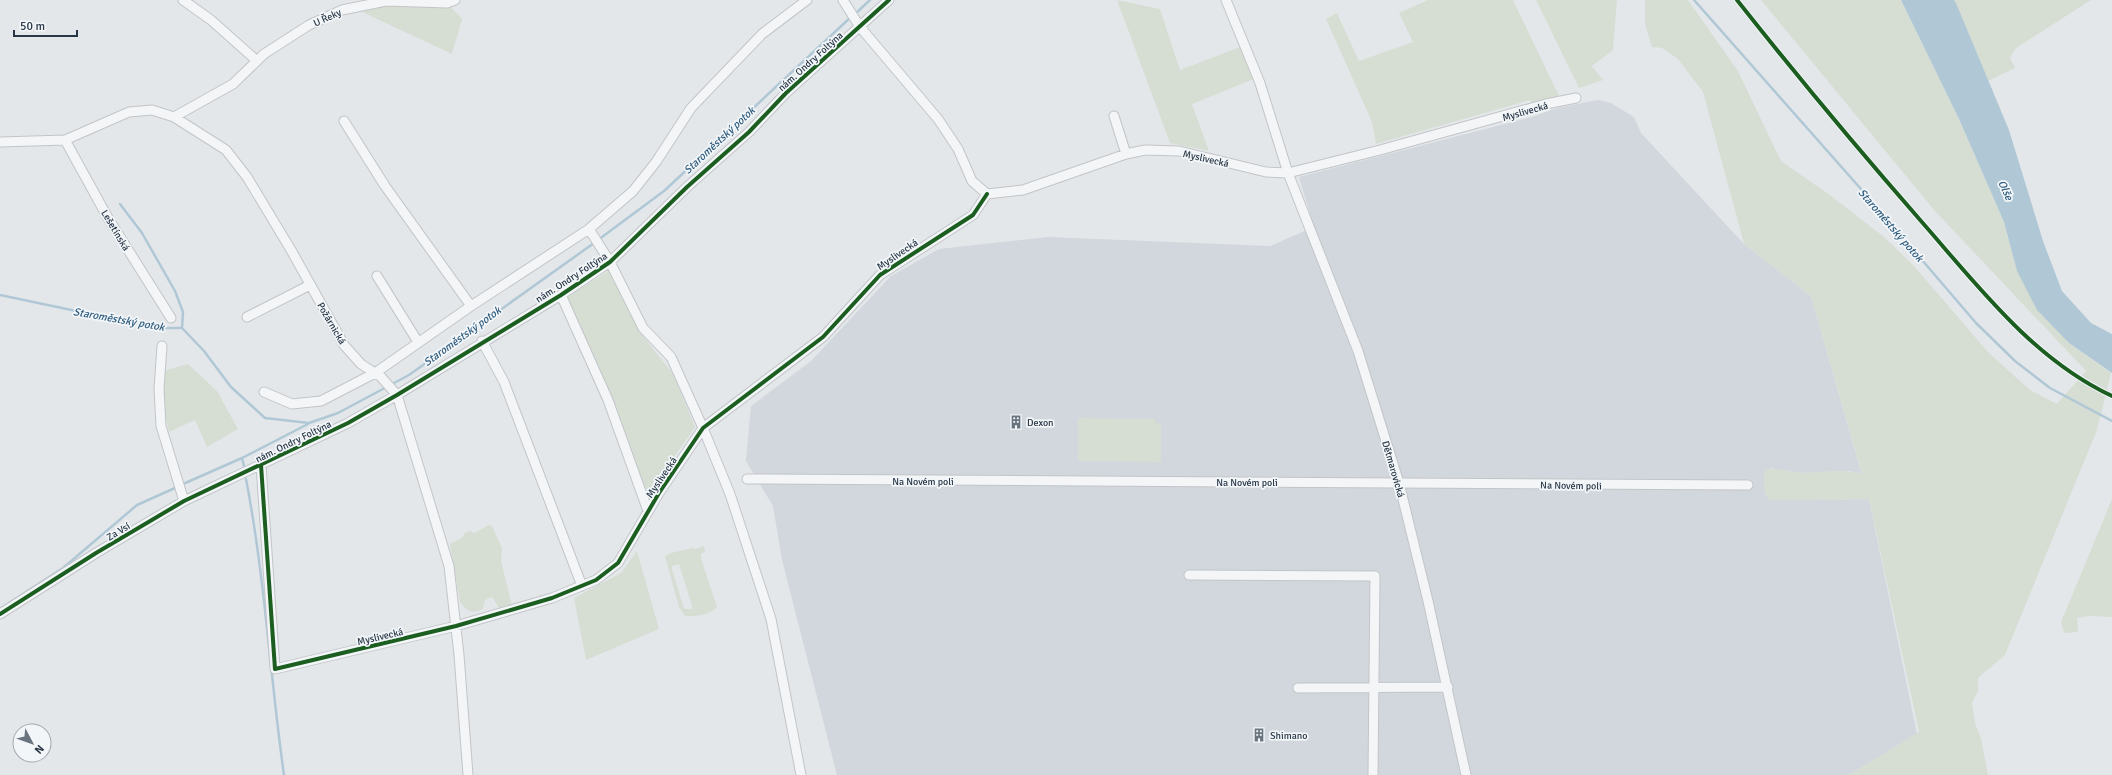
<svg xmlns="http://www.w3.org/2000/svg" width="2112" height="775" font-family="Signika,sans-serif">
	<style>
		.built { fill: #d2d7dd }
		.green { fill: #d6ded4; fill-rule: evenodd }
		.water { fill: #b0c8d6 }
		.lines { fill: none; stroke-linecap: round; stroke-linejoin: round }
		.stream { stroke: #b0c8d6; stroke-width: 2.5 }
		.minor-casing { stroke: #c2c5c8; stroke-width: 11 }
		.minor { stroke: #f3f5f6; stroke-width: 9 }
		.cycleway-casing { stroke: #f2f6f9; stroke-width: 6 }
		.cycleway { stroke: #1b5e20; stroke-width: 4 }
		.labels { text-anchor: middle; stroke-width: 3.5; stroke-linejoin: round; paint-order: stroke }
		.street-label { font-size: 10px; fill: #283645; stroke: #f2f6f9 }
		.poi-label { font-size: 10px; fill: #283645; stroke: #f2f6f9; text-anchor: start }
		.water-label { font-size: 11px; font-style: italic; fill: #2e5b7d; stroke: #f2f6f9 }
	</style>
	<rect width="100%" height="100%" fill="#e4e7ea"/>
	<!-- built -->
	<path class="built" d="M1598 100 1611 103 1634 117 1641 133 1744 244 1811 296 1862 475 1850 471 1800 473 1770 468 1769 500H1819L1821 497 1822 500 1869 499 1917 734 1854 772 1846 775H837L782 560 773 506 746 461 751 406 811 361 891 276 939 249 1048 237 1270 246 1314 227 1299 177 1532 117 1557 108Z"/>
	<!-- green -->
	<path class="green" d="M1117 0 1160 9 1180 70 1240 47 1254 79 1192 104 1209 151 1170 143Z
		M1428 0H1513L1559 96 1532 105 1530 100 1376 144 1372 122 1326 19 1337 13 1359 61 1413 42 1399 13Z
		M1536 0H1617L1613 50 1592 66 1603 80 1579 88Z
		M1645 0H1688L1738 71 1781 161 1830 195 1884 237 1914 266 1988 352 2030 390 2057 404 2086 371 1934 210 1761 0H1901L1959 119 2004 222 2017 271 2069 343 2111 373 2097 430 2005 655 1978 678V691L1972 703 1975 723 1981 739 1988 775H1846L1854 772 1919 732 1869 499 1822 500 1821 497 1819 500H1768C1763 489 1763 482 1765 471 1773 467 1783 470 1792 472 1815 475 1841 467 1862 474L1811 296 1744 244 1703 92 1678 59 1662 48 1652 47 1645 24Z
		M1954 0H2091L2016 48 2010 58 2015 68 1988 81Z
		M392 4 450 6 462 19 452 54 362 12Z
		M609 271 642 335 673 374 695 427 651 490 643 487 566 297Z
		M188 364 217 391 238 429 207 447 195 420 169 432 161 392 163 371Z
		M1078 418 1155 419V423H1161V462L1078 461Z
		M2112 499V617L2089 616 2077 618 2078 632 2064 633 2061 622Z
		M489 525 492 526 502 548 501 561 512 606 499 608 492 597 485 600 483 609C473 614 466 611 460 602L450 544 462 538 465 533 470 531 474 533Z
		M704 546 705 552 701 554V558L717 607C710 615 695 617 685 616L679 607 665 556C673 551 683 551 692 548L695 549ZM679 564 692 606 693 609H684L672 569V566Z
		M637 551 659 629 586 660 574 598 621 573Z"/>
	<!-- water -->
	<path class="water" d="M1901 0H1954L1956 3 2009 130 2043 241 2062 291 2091 323 2112 334V373L2069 343 2037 310 2017 271 2004 222 1959 119Z"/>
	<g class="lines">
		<!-- stream -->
		<path class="stream" d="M1694 0 1868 197 1976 323 2015 361 2050 388 2112 421
			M855 14 870 0
			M120 204 142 233 175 291 183 312 182 328
			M598 240 664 191 851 17
			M0 295 157 328H182L204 351 231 387 265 418 309 423 338 413 409 375 594 243
			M244 466 242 458 308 424
			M246 479C265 577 270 677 284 775
			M183 484 242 458
			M0 609 63 568 137 505 175 488"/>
		<!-- minor casing -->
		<g class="minor-casing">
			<path id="minor" d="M183 0 211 20 257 61
				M843 0 860 27 938 119 958 149 972 181 987 194 1023 190 1126 154 1145 150 1179 151 1266 172 1288 173 1380 150 1546 104 1576 98
				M1226 0 1260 83 1288 173 1358 351 1399 483 1428 601 1466 775
				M1114 116 1126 154
				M174 117 233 84 264 54 309 25 342 10 386 1 447 3 455 0
				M344 121 385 186 471 306
				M65 140 108 218 171 318
				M0 142 65 140 129 112 152 110 174 117 226 150 247 177 291 250 344 345 361 364 381 377 397 395 449 566 459 655 468 775
				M589 229 610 262 643 328 671 357 703 428 730 494 771 619 801 775
				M377 276 418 342
				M561 295 608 400 648 511
				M247 317 310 285
				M482 341 504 382 582 586
				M162 346 159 389 161 426 184 501
				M264 392 292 404 321 401 375 373 471 306 589 229 633 191 656 162 691 108 762 34 807 0
				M261 465 275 669 456 626 552 598 596 580 618 563 659 493 703 428 823 337 880 275 973 215 987 194
				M747 479 1748 485
				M1189 575 1375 576 1373 775
				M0 614 96 553 184 501 348 423 397 395 561 295 610 262 687 187 749 132 786 93 889 0
				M1298 688 1448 687"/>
		</g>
		<!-- minor -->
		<use href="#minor" class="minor"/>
		<!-- cycleway casing -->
		<g class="cycleway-casing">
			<path id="cycleway" d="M1737 0C1797 76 1858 149 1921 221 1978 286 2033 359 2112 396
				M261 465 275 669 456 626 552 598 596 580 618 563 659 493 703 428 823 337 880 275 973 215 987 194
				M0 614 96 553 184 501 348 423 397 395 561 295 610 262 687 187 749 132 786 93 889 0"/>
		</g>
		<!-- cycleway -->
		<use href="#cycleway" class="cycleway"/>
	</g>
	<!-- icons -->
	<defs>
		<g id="building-bare" transform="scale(1.08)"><path d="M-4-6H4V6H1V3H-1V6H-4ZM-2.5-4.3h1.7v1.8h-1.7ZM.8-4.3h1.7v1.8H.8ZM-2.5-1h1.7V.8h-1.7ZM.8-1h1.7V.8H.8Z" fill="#6a747f" stroke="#f2f6f9" stroke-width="2.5" paint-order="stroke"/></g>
	</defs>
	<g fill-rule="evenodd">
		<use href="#building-bare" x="1016" y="422"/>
		<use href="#building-bare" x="1259" y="735"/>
	</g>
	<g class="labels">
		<!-- street labels -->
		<g class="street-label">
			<text transform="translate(327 17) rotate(-24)" y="4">U Řeky</text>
			<text transform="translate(810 61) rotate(-42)" y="4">nám. Ondry Foltýna</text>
			<text transform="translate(1525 111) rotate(-16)" y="4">Myslivecká</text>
			<text transform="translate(1206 158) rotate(13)" y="4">Myslivecká</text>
			<text transform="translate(116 230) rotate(59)" y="4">Lešetínská</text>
			<text transform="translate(897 254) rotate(-34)" y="4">Myslivecká</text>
			<text transform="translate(571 277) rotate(-33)" y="4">nám. Ondry Foltýna</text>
			<text transform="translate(332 323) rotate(60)" y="4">Požárnická</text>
			<text transform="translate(293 441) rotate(-26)" y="4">nám. Ondry Foltýna</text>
			<text transform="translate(1394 469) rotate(74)" y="4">Dětmarovická</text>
			<text transform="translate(661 477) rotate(-56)" y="4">Myslivecká</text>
			<text x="923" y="485">Na Novém poli</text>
			<text x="1247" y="486">Na Novém poli</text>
			<text transform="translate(1571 485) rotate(1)" y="4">Na Novém poli</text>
			<text transform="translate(118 531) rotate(-31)" y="4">Za Vsí</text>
			<text transform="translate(380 636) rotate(-13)" y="4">Myslivecká</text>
		</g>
		<!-- poi labels -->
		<g class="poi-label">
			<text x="1027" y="426">Dexon</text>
			<text x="1270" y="739">Shimano</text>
		</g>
		<!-- water labels -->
		<g class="water-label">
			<text transform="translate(719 140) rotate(-43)" y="4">Staroměstský potok</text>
			<text transform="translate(2006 190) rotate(66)" y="4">Olše</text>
			<text transform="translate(1891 225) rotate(49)" y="4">Staroměstský potok</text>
			<text transform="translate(119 319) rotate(10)" y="4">Staroměstský potok</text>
			<text transform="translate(462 336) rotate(-36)" y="4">Staroměstský potok</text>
		</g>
	</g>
	<!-- north arrow -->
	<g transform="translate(32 743) rotate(131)"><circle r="19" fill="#f2f6f9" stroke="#a1a9b1"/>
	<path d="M0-3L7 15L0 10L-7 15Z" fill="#6a747f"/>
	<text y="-6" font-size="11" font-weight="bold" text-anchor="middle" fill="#283645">N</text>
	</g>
	<!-- scale -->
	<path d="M14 30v6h63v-6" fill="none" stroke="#283645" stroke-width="2"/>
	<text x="20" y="30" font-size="12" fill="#283645" stroke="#f2f6f9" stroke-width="3" paint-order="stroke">50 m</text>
</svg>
